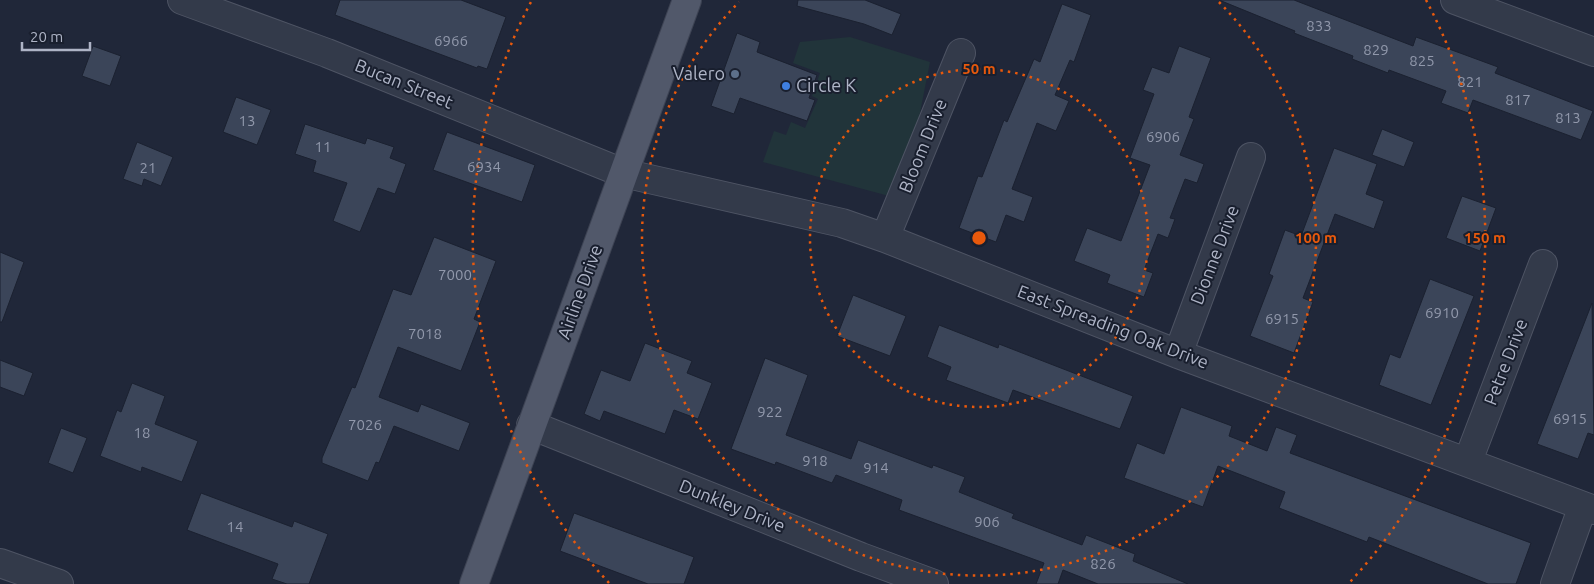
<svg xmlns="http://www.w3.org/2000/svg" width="1594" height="584" font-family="Ubuntu,sans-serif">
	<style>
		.green { fill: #21343a }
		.building { fill: #3b4559; stroke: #1b2130 }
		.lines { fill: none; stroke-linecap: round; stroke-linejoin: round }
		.minor-casing { stroke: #4e5464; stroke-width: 30 }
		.major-casing { stroke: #3d4353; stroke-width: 30 }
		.minor { stroke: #333a4a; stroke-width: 28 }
		.major { stroke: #51586a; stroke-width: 28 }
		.ring { fill: none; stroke: #e8590c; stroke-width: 2.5; stroke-dasharray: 2.5 5 }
		.service-dot { fill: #5c6f8a; stroke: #191f2e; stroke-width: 2 }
		.shop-dot { fill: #3f7fe0; stroke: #191f2e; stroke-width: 2 }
		.labels { text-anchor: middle; stroke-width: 4; stroke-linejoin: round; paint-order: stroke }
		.number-label { font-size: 15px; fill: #9198ab }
		.poi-label { font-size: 18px; fill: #aeb4c6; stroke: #191f2e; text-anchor: end }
		.street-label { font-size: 18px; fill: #aeb4c6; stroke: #191f2e }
		.centre { fill: #e8590c; stroke: #191f2e; stroke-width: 2.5 }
		.ring-label { font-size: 15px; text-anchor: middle; font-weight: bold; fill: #e8590c; stroke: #191f2e; stroke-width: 4; stroke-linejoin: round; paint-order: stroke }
	</style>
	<rect width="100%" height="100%" fill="#202739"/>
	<!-- green -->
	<path class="green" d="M850 37 930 62 917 128 889 196 763 162 774 131 786 135 791 122 805 128 818 99 812 96 820 73 793 63 800 42Z"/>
	<!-- building -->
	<path class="building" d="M340 0H461L506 17 487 69 478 66 477 68 335 15Z
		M798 0H865L901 14 892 35 864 24 797 6Z
		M1219 0H1294L1413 46 1416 37 1460 53 1498 67 1495 73 1593 111 1581 140 1473 100 1468 113 1441 103 1446 91 1389 70 1388 73 1352 59 1353 56 1294 33 1295 31Z
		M1062 4 1091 15 1074 62 1070 60 1055 95 1069 101 1056 131 1037 123 1012 189 1033 197 1024 222 1006 215 996 242 959 228 978 176 982 177 1004 120 1007 122 1034 59 1040 62Z
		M737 33 760 42 757 52 817 75 809 98 815 100 807 121 740 98 734 114 711 106Z
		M93 46 121 56 110 86 82 76Z
		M1179 46 1211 58 1189 117 1194 119 1180 155 1204 164 1197 183 1185 179 1170 218 1175 219 1168 238 1158 234 1144 270 1153 273 1144 297 1107 283 1110 275 1074 261 1087 228 1121 241 1150 165 1130 158 1154 94 1143 90 1152 67 1169 73Z
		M236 97 271 110 257 145 223 132Z
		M305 124 365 144 367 138 394 147 390 158 406 164 395 194 378 188 360 232 333 221 347 183 313 172 316 161 295 154Z
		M1382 129 1414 142 1404 167 1372 155Z
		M447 132 535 165 522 202 433 170Z
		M137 142 173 157 161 186 144 179 142 186 123 179Z
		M1334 148 1377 164 1366 194 1384 201 1374 229 1335 214 1303 298 1313 302 1294 353 1250 336 1273 276 1269 274 1285 230 1301 236Z
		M1462 196 1496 208 1480 251 1446 238Z
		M434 237 496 261 474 319 480 322 461 371 398 347 379 397 418 412 421 404 470 423 459 451 394 426 379 463 376 462 368 481 322 463V458L352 387 355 388 393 289 411 295Z
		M0 252 24 262 2 322H0Z
		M1430 279 1474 296 1431 405 1379 385 1390 354 1400 358Z
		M853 295 906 316 890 356 837 336Z
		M1592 303 1594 435 1588 433 1578 459 1537 444Z
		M939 325 998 348 999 344 1133 396 1120 429 1013 390 1008 403 946 380 951 367 927 357Z
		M645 343 692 361 687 373 712 383 698 419 674 410 665 434 604 411 600 421 584 414 601 370 630 381Z
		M765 358 808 375 786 435 851 459 858 440 932 468 933 465 965 477 959 492 1014 514 1012 518 1082 545 1086 535 1135 554 1133 561 1188 584H1098L1063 570 1058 584H1036L1044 563 899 510 902 500 836 475 832 483 776 462 775 465 731 449Z
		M0 360 33 373 24 396 0 387Z
		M132 383 165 396 155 424 198 441 182 482 142 467 141 472 100 456 117 410 121 412Z
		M1181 407 1232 426 1229 436 1267 451 1276 427 1297 435 1290 453 1531 543 1516 584H1488L1369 537 1367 542 1279 508 1285 492 1218 466 1203 507 1124 478 1137 443 1164 454Z
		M61 428 87 438 73 473 48 463Z
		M201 493 292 527 294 521 328 534 309 584H287L272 579 278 564 187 530Z
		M574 513 694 557 684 584H648L560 551Z"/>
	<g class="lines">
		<!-- minor casing -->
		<g class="minor-casing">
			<path id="minor" d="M182 0 327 53 623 173 842 223 885 238 1178 354 1594 510
				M1455 0 1594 52
				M885 238 961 53
				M1178 354 1251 157
				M531 425 861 557 934 584
				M1468 461 1543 264
				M0 563 59 584
				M1555 584 1583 506"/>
		</g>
		<!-- major casing -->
		<g class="major-casing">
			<path id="major" d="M474 584 687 0"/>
		</g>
		<!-- minor -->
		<use href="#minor" class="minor"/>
		<!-- major -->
		<use href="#major" class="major"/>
	</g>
	<!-- distance rings -->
	<g class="ring">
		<circle cx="979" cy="238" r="169"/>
		<path d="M1219 2A337 337 0 1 1 739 2"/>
		<path d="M609 583A506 506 0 0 1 532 0M1426 0A506 506 0 0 1 1349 583"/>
	</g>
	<!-- markers -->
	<circle class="service-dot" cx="735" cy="74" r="5"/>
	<circle class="shop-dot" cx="786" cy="86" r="5"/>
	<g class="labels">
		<!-- number labels -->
		<g class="number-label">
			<text x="1319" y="31">833</text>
			<text x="451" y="46">6966</text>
			<text x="1376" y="55">829</text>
			<text x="1422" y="66">825</text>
			<text x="1470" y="87">821</text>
			<text x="1518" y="105">817</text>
			<text x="1568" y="123">813</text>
			<text x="247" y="126">13</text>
			<text x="1163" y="142">6906</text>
			<text x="323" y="152">11</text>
			<text x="484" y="172">6934</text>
			<text x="148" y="173">21</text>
			<text x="455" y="280">7000</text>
			<text x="1442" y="318">6910</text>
			<text x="1282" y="324">6915</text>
			<text x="425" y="339">7018</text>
			<text x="770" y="417">922</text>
			<text x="1570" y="424">6915</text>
			<text x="365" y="430">7026</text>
			<text x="142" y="438">18</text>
			<text x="815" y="466">918</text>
			<text x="876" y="473">914</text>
			<text x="987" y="527">906</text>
			<text x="235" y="532">14</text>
			<text x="1103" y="569">826</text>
		</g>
		<!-- poi labels -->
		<g class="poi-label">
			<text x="725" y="80">Valero</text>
			<text x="796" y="92" text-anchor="start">Circle K</text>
		</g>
		<!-- street labels -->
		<g class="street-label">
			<text transform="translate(404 84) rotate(22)" y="6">Bucan Street</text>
			<text transform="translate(923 146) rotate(-68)" y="6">Bloom Drive</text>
			<text transform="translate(1215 255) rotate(-69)" y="6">Dionne Drive</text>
			<text transform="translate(580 292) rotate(-70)" y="6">Airline Drive</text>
			<text transform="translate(1113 327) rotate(21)" y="6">East Spreading Oak Drive</text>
			<text transform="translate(1506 362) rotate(-69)" y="6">Petre Drive</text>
			<text transform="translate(732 506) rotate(22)" y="6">Dunkley Drive</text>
		</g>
	</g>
	<circle cx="979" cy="238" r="8" class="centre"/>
	<g class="ring-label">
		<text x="979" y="74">50 m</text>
		<text x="1316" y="243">100 m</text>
		<text x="1485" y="243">150 m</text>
	</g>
	<!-- scale -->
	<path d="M22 42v8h68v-8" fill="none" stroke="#aeb4c6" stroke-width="2.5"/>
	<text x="30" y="42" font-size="15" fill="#aeb4c6" stroke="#191f2e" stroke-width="4" paint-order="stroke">20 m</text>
</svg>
